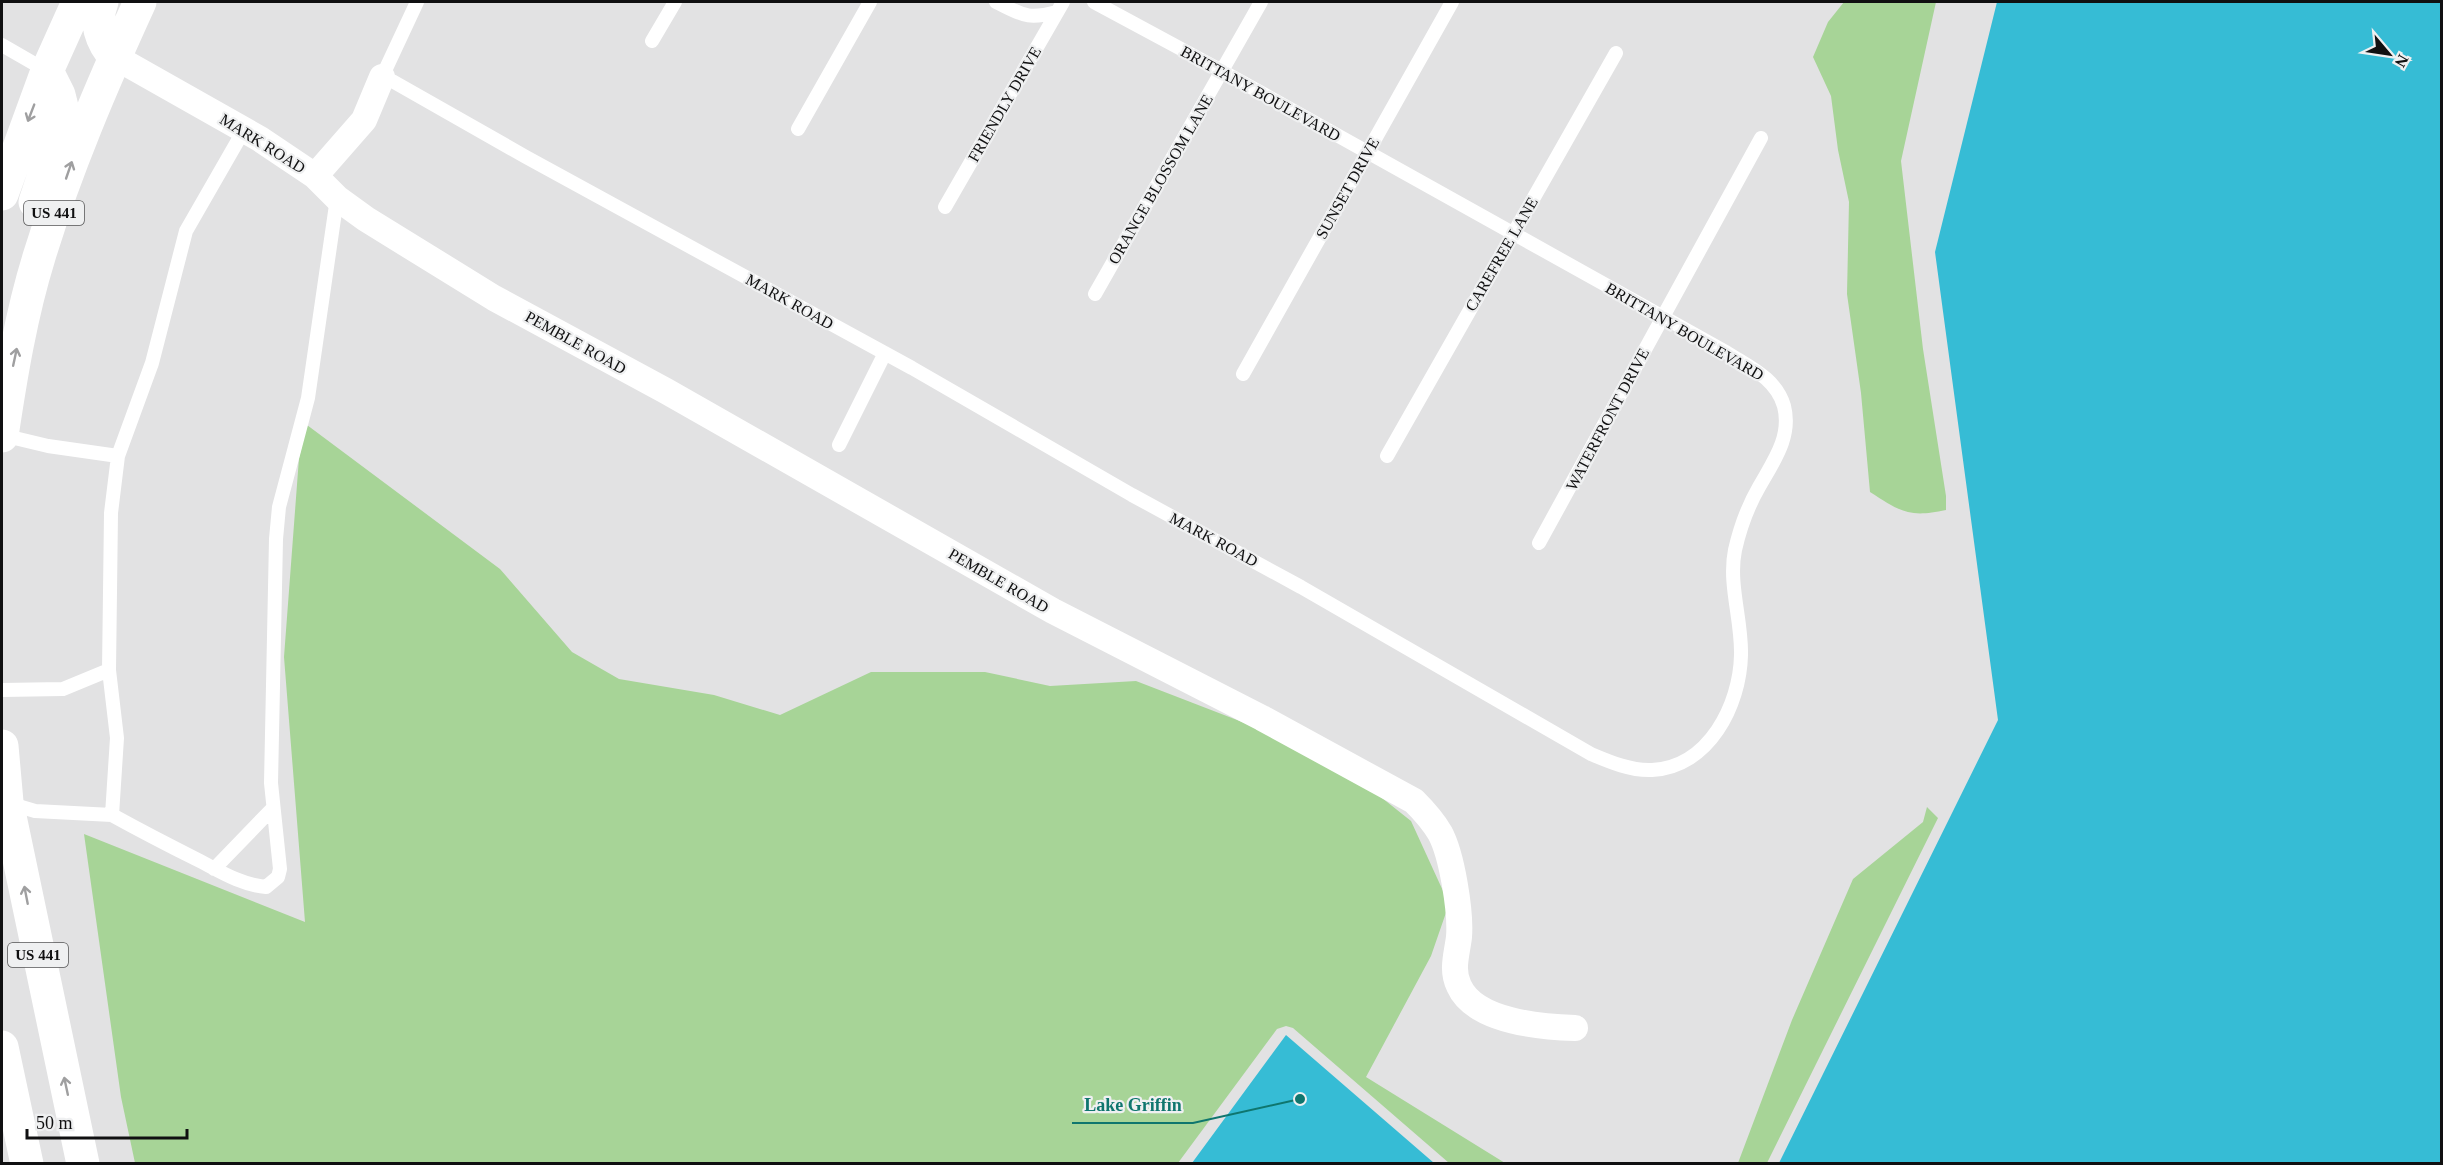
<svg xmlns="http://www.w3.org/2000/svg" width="2443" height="1165" font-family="'Times New Roman',serif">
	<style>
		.green { fill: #a7d497 }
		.water { fill: #36bcd5 }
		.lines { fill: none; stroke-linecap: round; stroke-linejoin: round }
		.service { stroke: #fff; stroke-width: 14 }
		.minor { stroke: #fff; stroke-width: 26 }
		.primary { stroke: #fff; stroke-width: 33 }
		.oneway { stroke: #9f9fa0 }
		.labels { text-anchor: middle; stroke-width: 4.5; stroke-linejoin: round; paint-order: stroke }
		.shield { fill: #eff0f1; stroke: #535354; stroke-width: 1.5 }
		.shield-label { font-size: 15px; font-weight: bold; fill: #101011 }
		.street-label { font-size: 16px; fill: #101011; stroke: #eff0f1 }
		.leader { fill: none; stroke: #0f766e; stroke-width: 2 }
		.callout-dot { fill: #0f766e; stroke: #eff0f1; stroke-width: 2 }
		.callout-label { font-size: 18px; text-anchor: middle; font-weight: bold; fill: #0f766e; stroke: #eff0f1; stroke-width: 4.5; stroke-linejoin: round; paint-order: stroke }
	</style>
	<rect width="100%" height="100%" fill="#e2e2e3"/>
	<!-- green -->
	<path class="green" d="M1844 2H1936L1901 161 1923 349 1946 496V510C1909 518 1901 512 1870 492L1861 393 1847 294 1849 202 1838 150 1831 96 1813 57 1828 22Z
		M307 425 500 569 572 652 619 679 714 695 780 715 871 672H985L1050 686 1136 681 1328 755 1411 821 1449 904 1431 956 1366 1077 1505 1163H1449L1293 1028 1286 1026 1277 1029 1178 1163H135L121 1097 84 834 305 922 284 657 299 458Z
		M1927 807 1938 818 1767 1163H1738L1792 1020 1853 879 1923 822Z"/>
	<!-- water -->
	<path class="water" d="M1997 2H2441V1163H1779L1998 720 1935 252Z
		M1286 1035 1434 1163H1192Z"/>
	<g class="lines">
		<!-- service -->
		<path class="service" d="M417 2 382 77 394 82 526 157 912 368 1132 495 1301 587 1591 754C1610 762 1631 771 1652 770 1709 767 1740 705 1741 655 1742 620 1728 584 1735 550 1740 528 1748 506 1759 487 1773 462 1792 437 1784 406 1776 378 1749 367 1726 352L1222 71 1094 2
			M996 2C1023 15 1027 20 1057 12
			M652 41 675 2
			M2 45 47 71
			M798 129 870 2
			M945 207 1063 2
			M1095 294 1261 2
			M1243 374 1452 2
			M2 435 48 446 118 456
			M839 445 885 353
			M1387 456 1616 53
			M1539 543 1761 138
			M2 690 63 689 109 670
			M8 803 35 811 112 815 117 738 109 670 111 513 118 456 152 363 186 231 244 130
			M112 815C141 831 170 846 200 861 221 872 242 885 266 887L278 877 280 869 271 783 276 539 279 507 308 398 337 198
			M214 869 273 808"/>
		<!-- minor -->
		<path class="minor" d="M115 57 260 139 315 176 364 120 382 77
			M315 176 337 198 366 219 494 298 666 391 1053 611 1262 718 1414 801C1424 811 1433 821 1440 833 1452 855 1461 912 1459 937 1457 954 1451 970 1459 986 1475 1022 1542 1027 1575 1028"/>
		<!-- primary -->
		<path class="primary" d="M102 2C94 21 101 42 115 57
			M2 194 47 71 78 2
			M35 202 64 115 59 95 47 71
			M2 436C11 376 21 315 39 257 66 169 102 85 140 2
			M2 746 7 802 83 1164
			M2 1047 27 1164"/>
	</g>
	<!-- one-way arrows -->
	<defs><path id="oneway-shaft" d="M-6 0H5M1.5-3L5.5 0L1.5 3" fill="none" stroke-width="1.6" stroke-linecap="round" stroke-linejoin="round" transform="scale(1.5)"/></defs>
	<g class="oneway">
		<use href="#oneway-shaft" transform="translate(31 113) rotate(111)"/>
		<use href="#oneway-shaft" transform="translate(69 170) rotate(-71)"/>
		<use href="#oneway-shaft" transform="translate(15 357) rotate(-78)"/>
		<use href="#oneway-shaft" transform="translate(26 895) rotate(-101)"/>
		<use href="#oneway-shaft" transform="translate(66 1086) rotate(-102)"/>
	</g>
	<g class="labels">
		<!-- shield labels -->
		<g class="shield">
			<rect x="24" y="201" width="60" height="24" rx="4.5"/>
			<rect x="8" y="943" width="60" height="24" rx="4.5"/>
		</g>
		<g class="shield-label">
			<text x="54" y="218">US 441</text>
			<text x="38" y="960">US 441</text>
		</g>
		<!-- street labels -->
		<g class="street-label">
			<text transform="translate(1261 93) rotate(29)" y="6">BRITTANY BOULEVARD</text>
			<text transform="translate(1004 104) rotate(-60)" y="6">FRIENDLY DRIVE</text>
			<text transform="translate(263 143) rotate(32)" y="6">MARK ROAD</text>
			<text transform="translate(1160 179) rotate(-60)" y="6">ORANGE BLOSSOM LANE</text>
			<text transform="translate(1347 188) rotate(-61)" y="6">SUNSET DRIVE</text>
			<text transform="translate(1501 254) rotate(-60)" y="6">CAREFREE LANE</text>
			<text transform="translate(790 301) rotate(29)" y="6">MARK ROAD</text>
			<text transform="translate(1685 331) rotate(30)" y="6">BRITTANY BOULEVARD</text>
			<text transform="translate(576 342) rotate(29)" y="6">PEMBLE ROAD</text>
			<text transform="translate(1607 419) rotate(-62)" y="6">WATERFRONT DRIVE</text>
			<text transform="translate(1214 539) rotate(28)" y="6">MARK ROAD</text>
			<text transform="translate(999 580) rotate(30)" y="6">PEMBLE ROAD</text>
		</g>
	</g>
	<!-- callouts -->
	<path class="leader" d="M1300 1099L1193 1123H1072"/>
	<circle class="callout-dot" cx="1300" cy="1099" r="6"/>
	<g class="callout-label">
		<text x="1133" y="1111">Lake Griffin</text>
	</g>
	<!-- border -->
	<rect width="2443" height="1165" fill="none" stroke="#101011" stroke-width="6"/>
	<!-- north arrow -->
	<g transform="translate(2389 54) rotate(119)" stroke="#eff0f1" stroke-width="4.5" paint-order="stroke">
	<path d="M0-4.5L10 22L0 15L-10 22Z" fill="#101011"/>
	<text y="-9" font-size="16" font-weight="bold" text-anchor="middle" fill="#101011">N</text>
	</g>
	<!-- scale -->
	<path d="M27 1129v9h160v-9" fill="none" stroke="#101011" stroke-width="3"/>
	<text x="36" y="1129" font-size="18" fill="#101011" stroke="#eff0f1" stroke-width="4.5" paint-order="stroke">50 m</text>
</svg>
